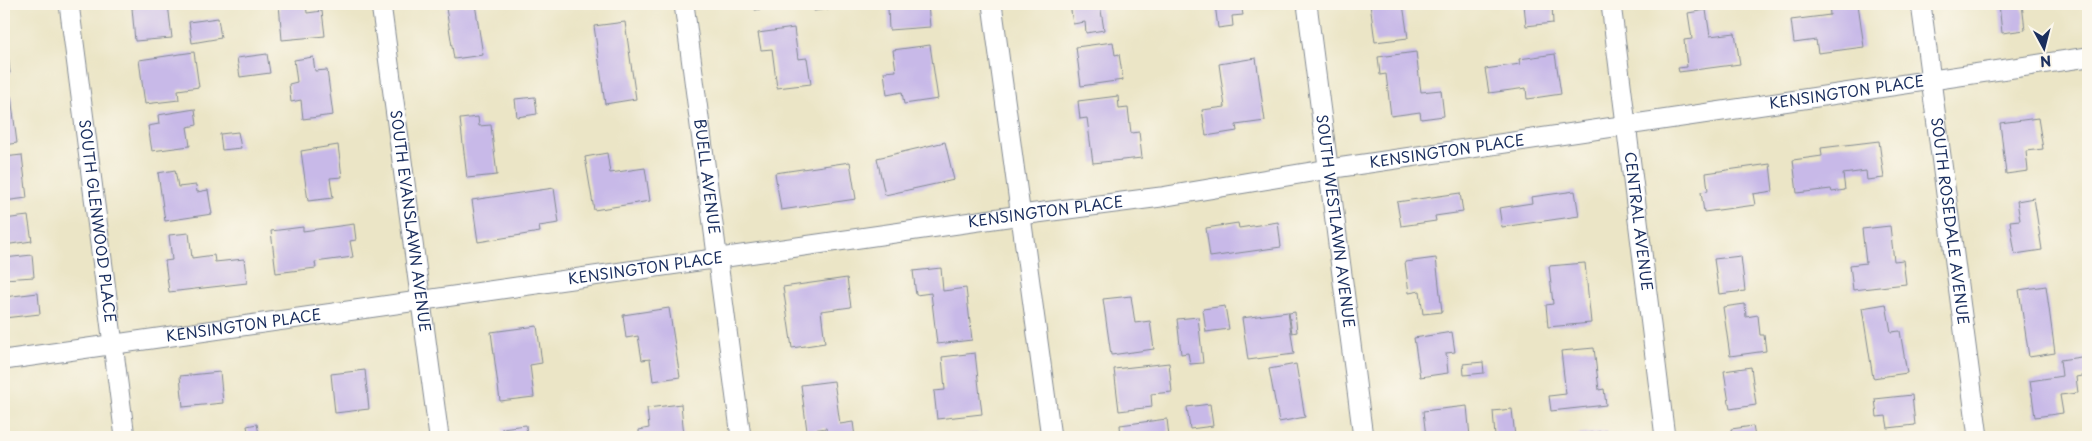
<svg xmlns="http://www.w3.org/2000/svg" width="2092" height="441" font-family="'Playpen Sans',sans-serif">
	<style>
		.building { fill: #c8b9e8 }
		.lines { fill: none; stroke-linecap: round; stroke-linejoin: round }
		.street-casing { stroke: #838a92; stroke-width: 21 }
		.street { stroke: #fff; stroke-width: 19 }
		.labels { text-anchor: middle; stroke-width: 5; stroke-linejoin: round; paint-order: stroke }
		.street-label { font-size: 15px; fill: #1b2f5e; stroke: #fbf7ec }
	</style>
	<rect width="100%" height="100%" fill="#fbf7ec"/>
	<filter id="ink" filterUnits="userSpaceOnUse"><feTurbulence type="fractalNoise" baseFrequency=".02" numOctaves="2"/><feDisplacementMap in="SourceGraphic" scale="10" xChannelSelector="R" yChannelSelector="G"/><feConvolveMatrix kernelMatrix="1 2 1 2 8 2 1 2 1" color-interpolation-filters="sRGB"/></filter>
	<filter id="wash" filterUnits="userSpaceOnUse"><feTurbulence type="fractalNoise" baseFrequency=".0096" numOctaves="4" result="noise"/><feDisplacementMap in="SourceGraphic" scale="20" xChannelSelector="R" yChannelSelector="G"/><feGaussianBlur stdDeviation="1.12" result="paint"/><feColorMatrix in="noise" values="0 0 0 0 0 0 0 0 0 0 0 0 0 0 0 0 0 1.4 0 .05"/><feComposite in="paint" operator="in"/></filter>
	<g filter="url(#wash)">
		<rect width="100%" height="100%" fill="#ebe5c6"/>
		<g id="blocks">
			<!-- building -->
			<path class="building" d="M168 4 172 38 135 41 132 8Z
				M279 4H306L307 13 322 11 325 36 282 40Z
				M475 4 483 55 454 59 446 8Z
				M755 4H785V6L755 10Z
				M813 4H834L835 8 814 11Z
				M928 4 930 27 889 30 888 8Z
				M1070 4H1100L1104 30 1086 33 1085 22 1073 24Z
				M1215 4H1241L1243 15 1232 16 1233 26 1218 28Z
				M1370 4H1403L1408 38 1375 42Z
				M1524 4H1552L1553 23 1526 26Z
				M1829 4H1858L1864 47 1818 53 1816 40 1794 43 1791 20 1830 15Z
				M1999 4H2022L2025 30 2002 33Z
				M1706 10 1710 36 1735 33 1740 64 1679 72 1678 68 1687 67 1684 40 1692 39 1688 13Z
				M218 18 221 38 192 43 189 22Z
				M625 22 636 99 605 104 594 26Z
				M794 28 798 59 807 58 811 84 777 88 772 49 761 50 758 33Z
				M4 35H6L10 73 4 74Z
				M1113 42 1115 55 1119 54 1123 80 1081 86 1076 47Z
				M930 45 938 99 904 104 902 92 887 95 884 72 896 71 893 50Z
				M194 52 199 87 178 90 179 100 145 104 139 60Z
				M1416 52 1421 92 1441 90 1444 116 1421 119 1420 112 1391 116 1386 74 1380 75 1378 57Z
				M267 54 270 73 240 77 237 58Z
				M1555 54 1561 94 1527 99 1526 88 1489 93 1485 69 1520 64 1519 59Z
				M313 57 315 71 327 70 333 115 303 119 301 100 291 102 289 84 297 82 294 60Z
				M1256 58 1265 121 1236 125 1237 131 1206 136 1202 110 1225 107 1219 64Z
				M11 96 17 143 4 145V97Z
				M1118 96 1119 109 1128 108 1131 133 1139 132 1142 158 1093 163 1087 118 1080 119 1078 101Z
				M535 97 537 114 517 117 515 99Z
				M195 109 197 125 187 127 190 146 152 151 148 126 159 124 158 115Z
				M478 117 479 126 491 125 497 175 467 178 460 119Z
				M2038 118 2043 149 2026 151 2028 171 2006 174 2000 123Z
				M238 132 241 148 222 150 220 134Z
				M1879 141 1884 178 1867 180 1866 171 1843 174 1845 190 1832 192 1831 189 1797 193 1793 160 1822 156 1821 148Z
				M945 142 954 180 885 195 877 158Z
				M338 145 342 177 330 178 333 198 308 201 301 151Z
				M607 153 610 173 645 168 650 201 594 210 585 157Z
				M22 155 27 198 4 201V157Z
				M850 162 856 199 781 210 775 173Z
				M1770 164 1773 191 1753 194 1755 205 1704 212 1701 192 1708 191 1706 173Z
				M175 170 178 187 196 185 197 192 208 190 212 214 165 221 158 173Z
				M554 188 559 223 539 226 540 232 478 242 472 200Z
				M1575 191 1579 216 1502 227 1499 208 1532 203 1531 197Z
				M1460 193 1463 212 1435 216 1436 221 1401 226 1397 202Z
				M2034 198 2042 250 2015 254 2010 221 2020 220 2017 201Z
				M28 216 32 241 4 245V219Z
				M1278 222 1281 247 1210 257 1206 228 1238 223 1239 228Z
				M354 224 356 240 350 241 353 257 315 262 316 268 276 273 271 231 303 227V231Z
				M1890 226 1894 261 1903 260 1906 284 1853 290 1850 265 1866 263 1862 229Z
				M189 233 192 258 214 255 215 262 244 259 247 283 169 292 165 261 172 260 169 235Z
				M32 255 34 277 4 279V258Z
				M1741 256 1745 291 1719 294 1714 259Z
				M1436 258 1442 312 1423 314 1420 291 1409 293 1405 262Z
				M1585 263 1591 323 1548 327 1546 305 1553 304 1549 266Z
				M941 268 943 291 966 288 972 340 937 344 931 293 916 295 913 271Z
				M847 278 851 307 821 311 825 343 792 348 783 287Z
				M2046 286 2055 353 2029 357 2019 290Z
				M38 293 40 314 4 318V297Z
				M1131 296 1135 323 1150 321 1154 349 1111 355 1103 299Z
				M1745 304 1746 317 1758 315 1760 335H1764L1766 351 1730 356 1723 307Z
				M1886 304 1891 332 1900 331 1907 373 1873 378 1862 308Z
				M1225 306 1229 329 1206 332 1203 309Z
				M669 308 680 377 653 381 650 359 642 360 638 336 626 338 623 315Z
				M1288 312 1294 354 1248 360 1242 318Z
				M1295 312 1297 332 1292 333 1289 313Z
				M1198 317 1203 363 1190 364 1188 353 1181 354 1177 319Z
				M537 326 542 363 530 365 534 397 500 401 491 332Z
				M1452 332 1455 352 1446 353 1448 373 1420 377 1414 338Z
				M1594 348 1599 390 1604 389 1606 405 1551 411 1549 396 1566 394 1561 351Z
				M975 353 982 414 937 419 934 391 945 390 942 357Z
				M2088 356V375L2076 377 2078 393 2060 395 2063 413 2035 417 2030 381 2062 376 2060 360Z
				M1483 362 1484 373 1464 375 1463 364Z
				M1169 363 1172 392 1151 394 1152 407 1119 411 1114 369Z
				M1296 364 1305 417 1279 422 1269 369Z
				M1751 367 1756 405 1730 409 1724 371Z
				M365 370 369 409 335 413 331 374Z
				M220 372 223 403 183 407 180 376Z
				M834 381 840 424 853 422 855 437H828L826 428 807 431 801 385Z
				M1912 395 1915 425 1888 428 1886 416 1877 417 1875 399Z
				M681 404 684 436 639 437V430L649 428 647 408Z
				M1210 404 1213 426 1190 429 1187 407Z
				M1467 406 1470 437H1426L1423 411Z
				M1512 409 1515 437H1495L1493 411Z
				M1167 419 1169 437H1121L1120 425Z
				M257 424 259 434 249 436 247 426Z
				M526 425 527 437H503L502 428Z
				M1753 426 1755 437H1732L1731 429Z
				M1607 431 1608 437H1569V436Z
				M980 433V437H955V435Z"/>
		</g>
	</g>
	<g filter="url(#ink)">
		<use href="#blocks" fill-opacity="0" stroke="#838a92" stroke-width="1"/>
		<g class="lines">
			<!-- street casing -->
			<g class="street-casing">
				<g id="street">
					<path id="s1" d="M69 4 125 437"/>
					<path id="s2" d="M381 4 439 437"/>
					<path id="s3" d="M684 4 741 437"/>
					<path d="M992 4 1051 437"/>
					<path id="s4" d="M1307 4 1363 437"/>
					<path id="s5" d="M1611 4 1665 437"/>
					<path id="s6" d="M1921 4 1978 437"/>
					<path id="s7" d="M4 360 1021 215 1161 197 1329 169 2088 57"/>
				</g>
			</g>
			<!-- street -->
			<use href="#street" class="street"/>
		</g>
	</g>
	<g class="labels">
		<!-- street labels -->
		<g class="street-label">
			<text dy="5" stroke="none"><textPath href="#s7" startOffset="1862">KENSINGTON PLACE</textPath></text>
			<text dy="5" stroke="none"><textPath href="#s7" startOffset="1458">KENSINGTON PLACE</textPath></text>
			<text dy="5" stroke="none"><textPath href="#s3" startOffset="174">BUELL AVENUE</textPath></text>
			<text dy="5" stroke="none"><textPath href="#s7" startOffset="1052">KENSINGTON PLACE</textPath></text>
			<text dy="5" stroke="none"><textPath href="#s1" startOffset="219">SOUTH GLENWOOD PLACE</textPath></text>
			<text dy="5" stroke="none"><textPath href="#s2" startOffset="219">SOUTH EVANSLAWN AVENUE</textPath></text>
			<text dy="5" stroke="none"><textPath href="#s4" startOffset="219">SOUTH WESTLAWN AVENUE</textPath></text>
			<text dy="5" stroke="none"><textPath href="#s5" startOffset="219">CENTRAL AVENUE</textPath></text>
			<text dy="5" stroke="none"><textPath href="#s6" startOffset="219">SOUTH ROSEDALE AVENUE</textPath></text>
			<text dy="5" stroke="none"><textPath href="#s7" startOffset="648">KENSINGTON PLACE</textPath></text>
			<text dy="5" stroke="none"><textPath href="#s7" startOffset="242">KENSINGTON PLACE</textPath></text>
		</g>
	</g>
	<!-- margin -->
	<rect width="2092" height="441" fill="none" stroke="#fbf7ec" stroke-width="20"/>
	<!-- north arrow -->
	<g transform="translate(2044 48) rotate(173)" stroke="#fbf7ec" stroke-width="4" paint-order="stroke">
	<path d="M0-4L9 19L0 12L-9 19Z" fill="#1b2f5e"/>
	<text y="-8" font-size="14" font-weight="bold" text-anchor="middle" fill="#1b2f5e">N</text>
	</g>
</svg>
